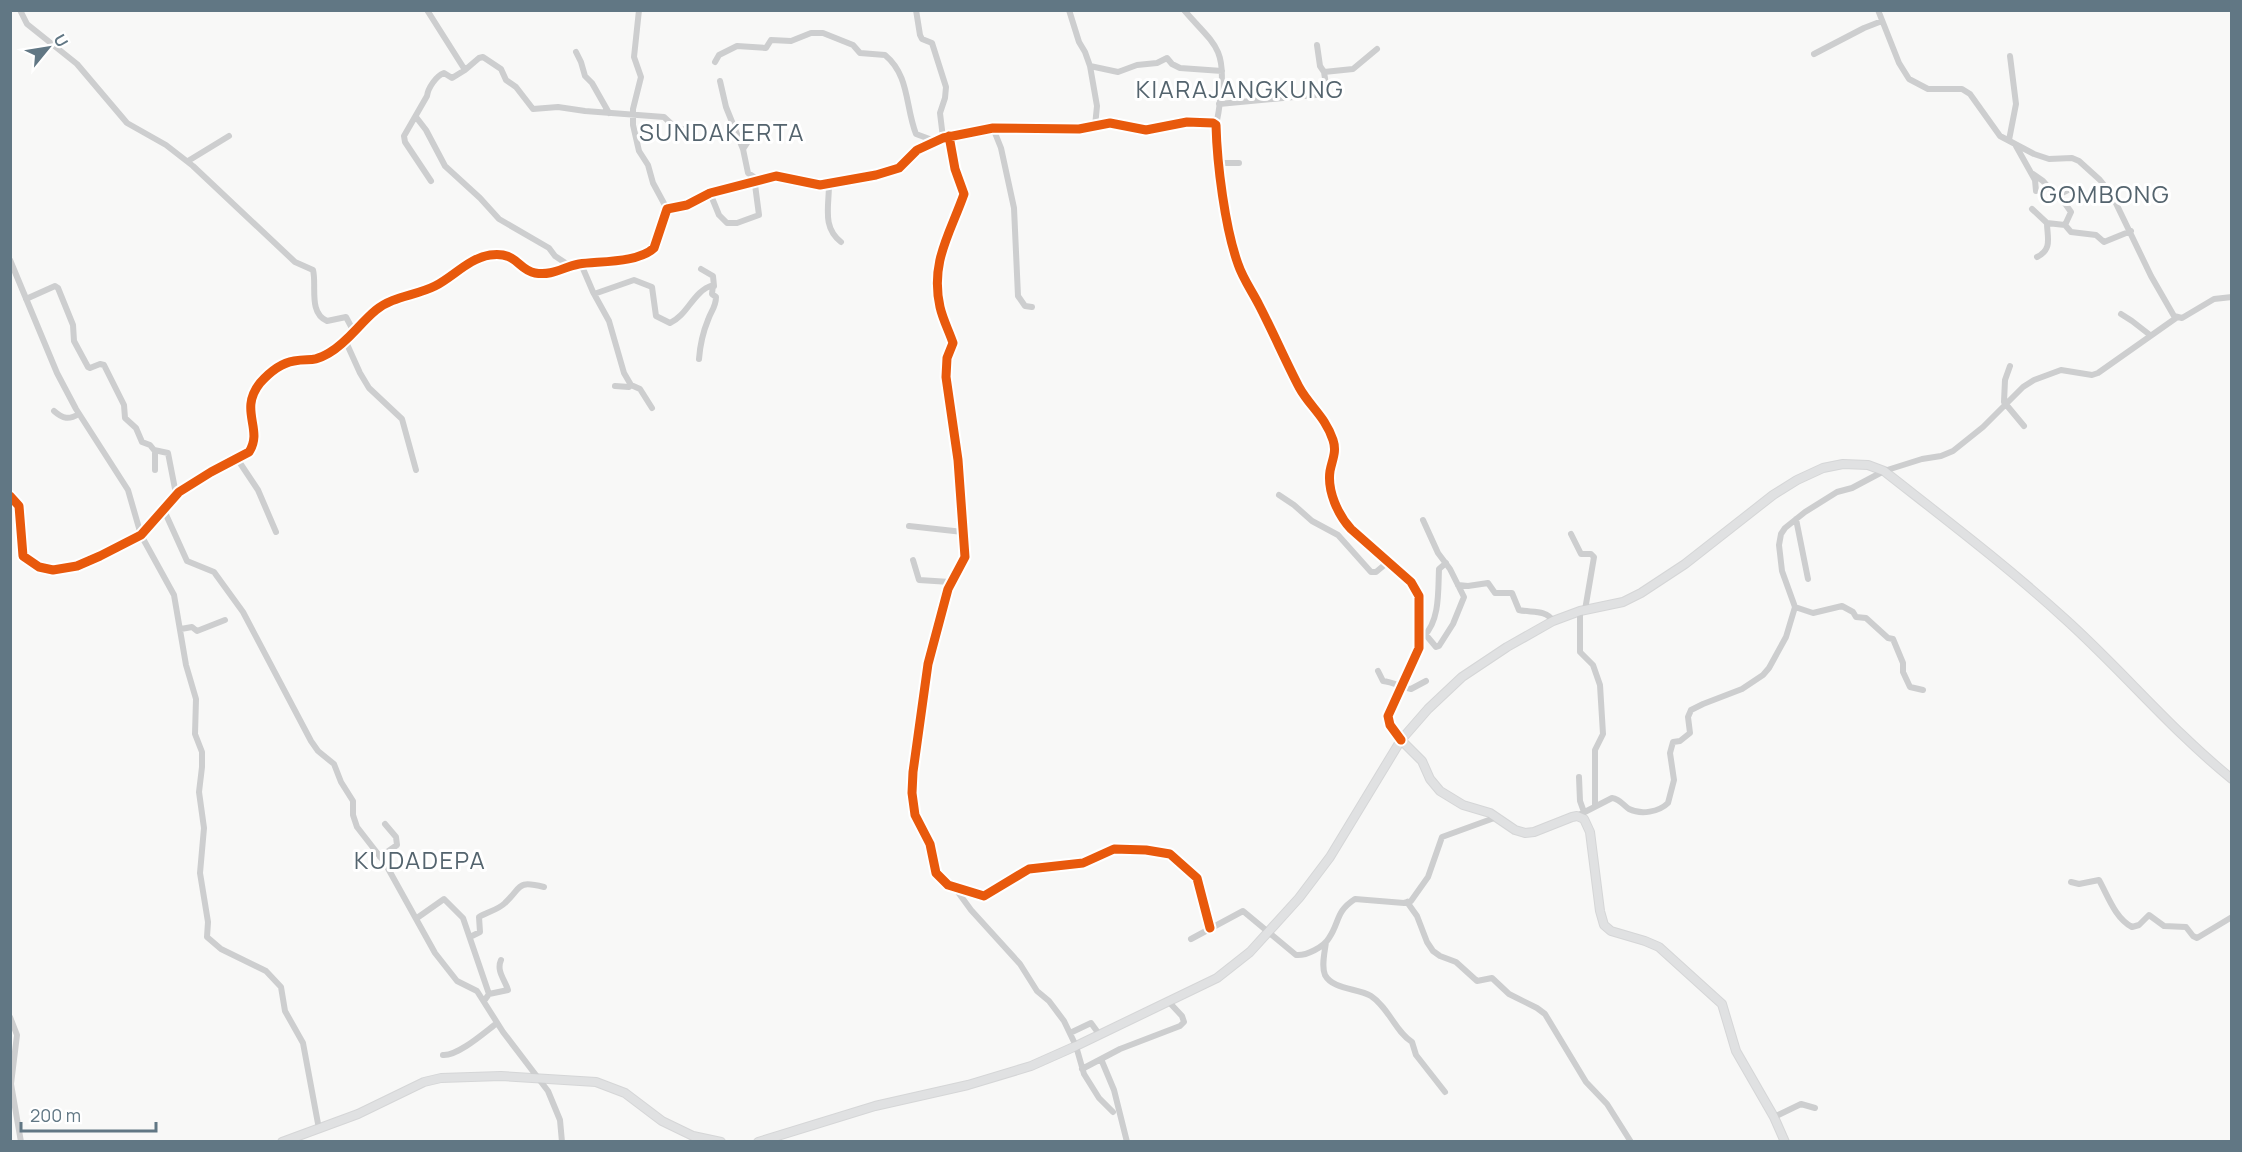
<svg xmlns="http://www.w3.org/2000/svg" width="2242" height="1152" font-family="Manrope,sans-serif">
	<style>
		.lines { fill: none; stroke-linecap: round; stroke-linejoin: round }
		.major-casing { stroke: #d5d6d7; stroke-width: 10 }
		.minor { stroke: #cdcecf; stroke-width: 6 }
		.major { stroke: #e0e1e2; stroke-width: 8 }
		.cycleway-casing { stroke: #fff; stroke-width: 13 }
		.cycleway { stroke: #e8590c; stroke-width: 9 }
		.labels { text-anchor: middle; stroke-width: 6; stroke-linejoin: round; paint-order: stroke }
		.quarter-label { font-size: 24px; letter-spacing: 1.5px; fill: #54646e; stroke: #fff }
	</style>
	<rect width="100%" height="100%" fill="#f8f8f7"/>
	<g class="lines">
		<!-- major casing -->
		<g class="major-casing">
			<path id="major" d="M1401 740 1422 761 1430 779 1440 791 1463 805 1490 813 1515 830 1525 833 1534 832 1572 817 1577 816 1584 819 1590 832 1600 911 1604 925 1611 931 1645 941 1659 947 1722 1004 1736 1051 1774 1117 1785 1142
				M282 1142 358 1114 424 1082 441 1078 501 1076 596 1082 625 1093 662 1121 693 1136 721 1142
				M758 1142 875 1106 968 1085 1031 1066 1076 1046 1217 978 1250 952 1299 898 1330 857 1401 740 1428 709 1462 677 1507 647 1553 621 1580 611 1623 602 1641 593 1685 564 1773 495 1797 480 1823 468 1843 464 1868 465 1884 471C1945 519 2007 566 2064 618 2122 670 2171 730 2232 779"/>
		</g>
		<!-- minor -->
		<path class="minor" d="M20 10 27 24 77 64 127 123 166 145 193 166 295 262 313 270C317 285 308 313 327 321L346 317 354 332
			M427 10 465 70 479 58 483 57 501 69 506 80 516 87 533 109 558 107 585 111 664 117 679 131 692 126
			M639 10 634 57 641 77 633 109V125L639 151 648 165 653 183 667 209
			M916 10 920 35 922 39 932 43 946 87 945 98 940 113 943 138
			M1069 10 1079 42 1085 52 1090 66
			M1184 10C1212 43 1226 46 1221 92 1220 102 1219 114 1216 124
			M1878 10 1899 63 1909 79 1928 89H1962L1970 94 2000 136 2034 154 2049 159 2072 158 2079 161 2100 180 2112 195 2151 276 2174 316 2182 318 2214 299 2232 297
			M1317 45 1320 66 1324 72
			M576 52 581 62 585 76 592 83 609 113
			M1814 54 1864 28 1882 21
			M715 62 719 55 737 46 766 48 771 40 791 41 811 33H823L853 45 860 53 885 55C910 76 905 106 916 134L935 141
			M720 81 726 107 743 149
			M1219 104 1326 94 1327 91 1324 72 1353 69 1377 49
			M416 117 426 130 445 166 480 198 499 219 549 248 555 256 570 266
			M1095 126 1097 106 1090 66 1118 72 1137 65 1157 63 1167 58 1172 64 1180 68 1222 71
			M993 128 1001 148 1014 208 1018 296 1025 306 1032 307
			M949 136 955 169 964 194C950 234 930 262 940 307 943 320 949 331 953 343L947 358 946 377 958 460 965 557 948 589 928 664 913 772 912 793 915 815 930 844 936 873 948 885 984 896 1029 869 1083 863 1114 849 1146 850 1170 854 1197 878 1210 928
			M2009 140 2016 104 2010 56
			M2016 146 2035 180 2036 191
			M188 161 229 136
			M1219 163H1239
			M2033 174 2043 181 2056 196 2068 190
			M431 181 405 142 404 136 427 96C428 88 436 76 444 73L452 78 465 70
			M829 184C829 207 822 227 841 242
			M710 193 719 215 727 223H737L759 215 754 177 748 173 743 149 749 140
			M2059 195 2071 212 2065 225
			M2032 209 2047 223 2065 225 2071 232 2096 235 2104 242 2131 231
			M2037 257C2053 249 2047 237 2047 223
			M10 260 57 373 76 409 128 490 141 535 174 595 186 665 196 699 195 734 202 752V767L199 792 204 828 200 873 208 922 207 937 221 949 266 971 281 987 285 1011 303 1043 319 1129
			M581 264 593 292 609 321 624 373 631 385 629 387 615 386
			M701 269 713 276 714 286
			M594 294 634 280 652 287 656 316 670 323C688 315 693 291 713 285L712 294 716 297C716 307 711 311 708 320 703 332 700 346 699 359
			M26 299 55 286 58 288 73 325 74 341 88 367 90 368 100 364 104 365 124 405 125 418 136 428 142 442 150 445 154 450 168 453 176 494
			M2121 314 2132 321 2150 335
			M346 342 360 373 369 388 402 419 416 470
			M2010 366 2005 380 2004 402 2024 426
			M631 385 640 389 652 408
			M54 411C63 419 69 420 79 414
			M155 451V470
			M238 460 258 490 276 532
			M1279 495 1294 505 1312 521 1338 535 1371 572H1376L1388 562
			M10 496 19 506 23 556 39 567 53 570 77 566 100 556 141 535 179 492 211 472 249 452C264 429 238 411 260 383 268 374 281 363 294 361 311 358 311 363 329 353 348 342 359 324 376 310 393 296 415 296 435 286 453 277 469 258 490 255 517 251 518 270 535 273 553 276 563 267 579 264 600 261 638 263 654 248L667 209 687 205 710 193 776 176 820 185 876 175 899 168 917 150 943 138 993 128 1079 129 1110 123 1146 130 1187 122 1213 123 1216 125C1217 164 1225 228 1238 264 1243 279 1252 291 1259 305 1273 332 1285 360 1299 387 1310 407 1325 416 1333 440 1337 452 1332 460 1330 471 1327 491 1338 515 1351 529L1411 582 1419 596V648L1388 716 1390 725 1401 740
			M163 508 187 561 214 572 243 612 311 741 318 751 334 764 341 782 353 801V815L357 827 385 863 435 953 457 981 477 991 503 1032 548 1091 560 1120 562 1142
			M1796 519 1808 579
			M1423 520 1438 553 1450 569 1464 597 1453 624 1439 646 1436 647 1426 635
			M909 526 963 532
			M1571 534 1581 554H1591L1594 557 1585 610
			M913 560 919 580 950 582
			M1458 585 1468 586 1488 583 1495 593H1512L1519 610C1531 613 1546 609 1553 621
			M1795 607 1813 613 1842 606 1853 612 1856 617 1866 618 1888 638 1893 639 1903 663V672L1910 687 1923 690
			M1580 611V652L1593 665 1600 685 1603 734 1595 750V806
			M181 629 192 627 197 631 225 620
			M1424 636C1440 620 1438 591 1439 569L1446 563
			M1378 671 1383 681C1393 682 1401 687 1411 689L1426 681
			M1579 777 1580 801 1584 812
			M1577 816 1612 798C1620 799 1623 805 1629 809 1641 815 1659 812 1668 803L1674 780 1670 753 1673 742 1680 741 1690 733 1688 717 1691 710 1703 704 1742 689 1763 675 1769 668 1786 637 1795 607 1782 571 1779 545 1781 534 1785 528 1805 512 1837 492 1852 488 1884 471 1922 459 1941 456 1953 451 1983 427 2023 387 2034 380 2061 370 2092 375 2098 373 2176 318
			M380 857 397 845 396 837 385 824
			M2071 882 2079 884 2099 880C2108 896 2115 918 2132 927L2139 925 2149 915 2164 926 2186 927 2193 936 2197 938 2232 917
			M955 888 971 910 1020 964 1037 991 1049 1001 1064 1021 1076 1046 1084 1074 1099 1098 1113 1112
			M1407 902 1417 916 1427 942 1433 951 1440 956 1456 962 1477 981 1492 978 1509 994 1537 1008 1545 1014 1586 1082 1607 1104 1631 1142
			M417 918 444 899 463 918 489 994 484 1001
			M470 937 480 932 479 917C487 912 498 910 505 903 522 887 516 880 544 887
			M1191 939 1243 911 1296 955C1306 956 1324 947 1329 938 1340 922 1335 912 1355 899L1404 903 1411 901 1428 877 1442 837 1497 817
			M1326 942C1325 951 1321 966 1325 975 1333 990 1358 988 1371 996 1389 1008 1395 1031 1412 1042L1416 1055 1445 1092
			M489 994 508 990C505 980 496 971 501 960
			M10 1017 17 1035 11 1084 21 1142
			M1070 1033 1091 1023 1099 1034
			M443 1055C458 1056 485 1032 497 1023
			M1101 1059 1114 1090 1127 1142
			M1082 1069 1120 1049 1180 1026 1184 1022 1182 1016 1168 1001
			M1774 1117 1801 1104 1815 1108"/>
		<!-- major -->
		<use href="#major" class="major"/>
		<!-- cycleway casing -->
		<g class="cycleway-casing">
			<path id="cycleway" d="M949 136 955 169 964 194C950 234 930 262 940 307 943 320 949 331 953 343L947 358 946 377 958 460 965 557 948 589 928 664 913 772 912 793 915 815 930 844 936 873 948 885 984 896 1029 869 1083 863 1114 849 1146 850 1170 854 1197 878 1210 928
				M10 496 19 506 23 556 39 567 53 570 77 566 100 556 141 535 179 492 211 472 249 452C264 429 238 411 260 383 268 374 281 363 294 361 311 358 311 363 329 353 348 342 359 324 376 310 393 296 415 296 435 286 453 277 469 258 490 255 517 251 518 270 535 273 553 276 563 267 579 264 600 261 638 263 654 248L667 209 687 205 710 193 776 176 820 185 876 175 899 168 917 150 943 138 993 128 1079 129 1110 123 1146 130 1187 122 1213 123 1216 125C1217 164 1225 228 1238 264 1243 279 1252 291 1259 305 1273 332 1285 360 1299 387 1310 407 1325 416 1333 440 1337 452 1332 460 1330 471 1327 491 1338 515 1351 529L1411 582 1419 596V648L1388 716 1390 725 1401 740"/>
		</g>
		<!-- cycleway -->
		<use href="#cycleway" class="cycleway"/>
	</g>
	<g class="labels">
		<!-- quarter labels -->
		<g class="quarter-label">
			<text x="1240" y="98">KIARAJANGKUNG</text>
			<text x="722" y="141">SUNDAKERTA</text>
			<text x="2105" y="203">GOMBONG</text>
			<text x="420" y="869">KUDADEPA</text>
		</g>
	</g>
	<!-- border -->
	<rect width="2242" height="1152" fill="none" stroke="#617784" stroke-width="24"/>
	<!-- north arrow -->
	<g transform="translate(48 48) rotate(60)" stroke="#ffffff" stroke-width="4.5" paint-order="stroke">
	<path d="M0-4.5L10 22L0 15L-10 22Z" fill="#617784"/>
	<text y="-9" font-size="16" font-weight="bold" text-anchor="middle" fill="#617784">U</text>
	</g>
	<!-- scale -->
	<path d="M21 1122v9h135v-9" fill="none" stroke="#617784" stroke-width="3"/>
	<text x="30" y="1122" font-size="18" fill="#617784" stroke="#ffffff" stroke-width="4.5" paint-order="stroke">200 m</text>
</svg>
